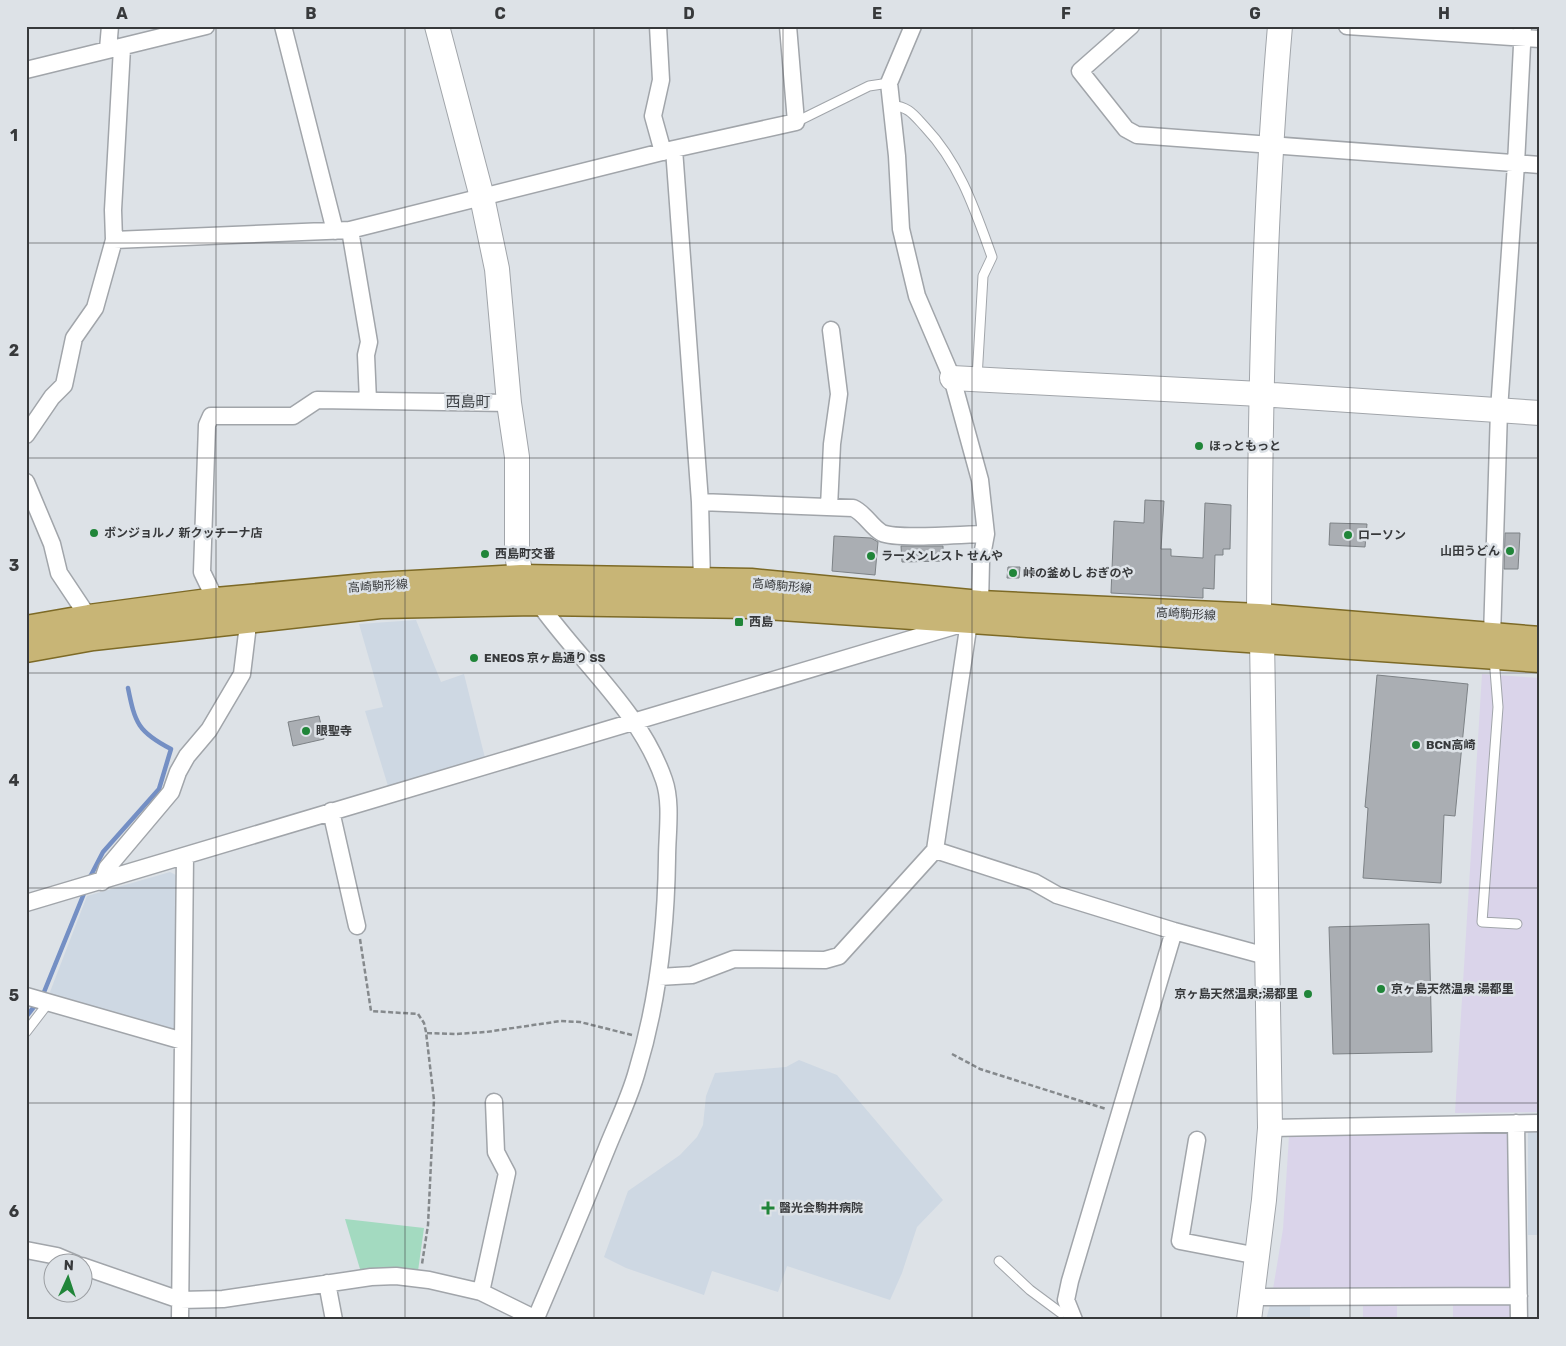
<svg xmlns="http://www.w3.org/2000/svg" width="1566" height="1346" font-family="Rubik,'Noto Sans JP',sans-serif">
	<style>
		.built { fill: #ced8e3 }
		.industrial { fill: #dad4ea }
		.green { fill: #a3dac0 }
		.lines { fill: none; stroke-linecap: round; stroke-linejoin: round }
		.stream { stroke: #748fc4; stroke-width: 4.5 }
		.building { fill: #aaaeb3; stroke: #7d8286 }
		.lane-casing { stroke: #a1a5aa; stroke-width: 11 }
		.street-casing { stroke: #a1a5aa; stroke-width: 19 }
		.secondary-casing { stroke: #a1a5aa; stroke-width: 26 }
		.primary-casing { stroke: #7d6a26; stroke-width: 29 }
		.path { stroke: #85898c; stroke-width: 2.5; stroke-dasharray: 5 2.5; stroke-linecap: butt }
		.lane { stroke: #fff; stroke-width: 9 }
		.street { stroke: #fff; stroke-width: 16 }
		.secondary { stroke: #fff; stroke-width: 24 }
		.primary { stroke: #c8b576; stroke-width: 26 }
		.grid { fill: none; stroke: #37393b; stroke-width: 1; stroke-opacity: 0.55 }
		.poi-dot { fill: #208539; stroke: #dde2e7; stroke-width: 2 }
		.labels { text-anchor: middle; stroke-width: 5; stroke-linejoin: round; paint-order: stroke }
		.poi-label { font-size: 12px; font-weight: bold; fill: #37393b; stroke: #dde2e7; text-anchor: start }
		.street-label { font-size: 12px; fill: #37393b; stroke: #dde2e7 }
		.quarter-label { font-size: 15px; fill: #42464a; stroke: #dde2e7 }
		.neatline { fill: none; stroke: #37393b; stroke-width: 2 }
		.grid-label { font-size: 16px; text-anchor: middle; font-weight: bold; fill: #37393b }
	</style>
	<rect width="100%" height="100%" fill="#dde2e7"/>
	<!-- built -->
	<path class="built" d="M416 620 441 682 464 674 485 758 388 786 365 711 383 707 359 624Z
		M170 872 178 876 177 1030 174 1033 48 997 87 896Z
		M799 1060 837 1075 943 1200 917 1227 902 1273 890 1300 787 1266 778 1292 712 1271 704 1295 626 1268 604 1257 628 1191 680 1155 697 1137 703 1125 706 1096 715 1073 786 1067Z
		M1528 1132H1540V1235H1528Z
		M1270 1305H1310V1320H1266Z"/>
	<!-- industrial -->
	<path class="industrial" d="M1482 674 1540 678V1112L1455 1113Z
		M1508 1132 1512 1292 1272 1295 1283 1229 1289 1136Z
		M1511 1301V1320H1453V1302Z
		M1363 1303H1397V1320H1363Z"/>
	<!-- green -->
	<path class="green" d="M345 1219 424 1228 418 1271 360 1269Z"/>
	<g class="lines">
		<!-- stream -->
		<path class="stream" d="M89 879 103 852 159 789 171 749C138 732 135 723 128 688
			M42 997 85 891
			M26 1017 37 1003"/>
	</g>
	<!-- building -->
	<path class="building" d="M1145 500 1164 501 1161 549H1171V556L1203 558 1205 503 1231 505 1230 549H1223V555H1215L1214 589 1203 588V598L1111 593 1114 521 1144 523Z
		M1330 523 1367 524 1365 547 1329 545Z
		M1505 533H1520L1518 569H1504Z
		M834 536 871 538 878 542 875 575 832 571Z
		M901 546H943V561L902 562Z
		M1008 567H1020L1019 578H1007Z
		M1377 675 1468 684 1455 816 1444 815 1441 883 1363 878 1368 808 1365 807Z
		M319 716 324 739 293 746 288 722Z
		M1429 924 1432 1052 1333 1054 1329 927Z"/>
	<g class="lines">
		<!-- lane casing -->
		<g class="lane-casing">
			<path id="lane" d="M891 105C909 107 913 114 925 127 960 164 975 210 992 257L983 276 977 378
				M796 122 869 86 889 83
				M1494 658 1498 707 1482 922 1517 924
				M26 1032 49 1002
				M999 1261 1030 1290 1061 1313 1069 1311"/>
		</g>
		<!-- street casing -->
		<g class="street-casing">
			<path id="street" d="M283 26 335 231
				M658 26 661 80 653 116 663 152
				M913 26 889 83 897 156 901 229 917 296 952 378 980 480 986 534 981 561 980 604 976 610
				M1131 26 1080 71 1126 129 1137 135 1540 165
				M1347 26 1540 39
				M108 49 110 26
				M26 70 206 26
				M674 149 700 502 702 582
				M350 230 369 342 366 355 368 401
				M114 240 350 230 674 149 796 122 788 26
				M26 435 52 397 64 385 74 338 95 308 114 240 113 210 122 48
				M26 482 52 544 59 573 89 618
				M700 502 853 508C865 513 871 527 882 533 898 540 964 534 986 534
				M829 507 832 444 839 394 831 330
				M216 601 202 572 207 425 211 416H293L317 400 509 403
				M1492 637 1499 410 1516 164 1523 26
				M331 811 357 926
				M935 850 1034 882 1057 895 1174 931 1266 956
				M102 882 107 868 171 792 178 772 187 756 209 730 242 674 247 633 245 618
				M26 903 958 625
				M659 977 692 975 734 959 825 960 839 956 935 850 969 622
				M26 996 183 1041
				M1516 1123 1519 1320
				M1270 1128 1540 1123
				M1197 1140 1180 1241 1258 1256
				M26 1250 57 1256 76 1264
				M82 1266 180 1300 223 1299 371 1277 396 1276 429 1280 481 1292 538 1320
				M327 1283 334 1320
				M481 1292 507 1173 496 1152 494 1102
				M1252 1297 1519 1296
				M536 1318C560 1262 584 1205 607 1148 617 1123 630 1097 637 1071 658 1002 666 931 667 858 667 834 672 803 664 780 640 710 579 661 538 602
				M180 1320 185 856
				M1074 1320 1066 1300 1070 1281 1174 931"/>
		</g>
		<!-- secondary casing -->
		<g class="secondary-casing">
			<path id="secondary" d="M437 26 482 197 497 269 509 403 517 457V554L521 578 532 592
				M952 378 1260 394 1540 413
				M1249 1320 1264 1200 1270 1128 1262 639 1259 617C1260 419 1263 223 1280 26"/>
		</g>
		<!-- primary casing -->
		<g class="primary-casing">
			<path id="primary" d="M26 629 89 618 216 601 376 586 521 578 751 582 980 604 1259 617 1540 640
				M26 649 93 637 380 605 538 602 751 605 1540 659"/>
		</g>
		<!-- path -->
		<path class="path" d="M360 939 371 1011 418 1014 424 1023 426 1032 434 1100 428 1225 422 1264
			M427 1033 456 1034 486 1032 561 1021 580 1022 632 1035
			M952 1054 980 1069 1106 1109"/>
		<!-- lane -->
		<use href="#lane" class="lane"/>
		<!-- street -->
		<use href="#street" class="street"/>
		<!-- secondary -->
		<use href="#secondary" class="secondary"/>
		<!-- primary -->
		<use href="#primary" class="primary"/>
	</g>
	<!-- grid -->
	<path class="grid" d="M216 26V1320M405 26V1320M594 26V1320M783 26V1320M972 26V1320M1161 26V1320M1350 26V1320M26 243H1540M26 458H1540M26 673H1540M26 888H1540M26 1103H1540"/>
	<!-- markers -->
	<g class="poi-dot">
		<circle cx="1199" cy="446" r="5"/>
		<circle cx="94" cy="533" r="5"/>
		<circle cx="1348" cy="535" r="5"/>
		<circle cx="1510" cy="551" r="5"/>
		<circle cx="485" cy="554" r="5"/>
		<circle cx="871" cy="556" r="5"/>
		<circle cx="1013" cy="573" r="5"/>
		<rect x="734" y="617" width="10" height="10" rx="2.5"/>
		<circle cx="474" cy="658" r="5"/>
		<circle cx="306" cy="731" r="5"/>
		<circle cx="1416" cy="745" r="5"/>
		<circle cx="1381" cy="989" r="5"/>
		<circle cx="1308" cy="994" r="5"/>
		<path d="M765.5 1200.5h5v5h5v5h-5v5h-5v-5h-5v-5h5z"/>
	</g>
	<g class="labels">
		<!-- poi labels -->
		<g class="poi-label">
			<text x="1209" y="450">ほっともっと</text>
			<text x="104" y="537">ボンジョルノ 新クッチーナ店</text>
			<text x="1358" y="539">ローソン</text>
			<text x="1500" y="555" text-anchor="end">山田うどん</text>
			<text x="495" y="558">西島町交番</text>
			<text x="881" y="560">ラーメンレスト せんや</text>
			<text x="1023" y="577">峠の釜めし おぎのや</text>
			<text x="749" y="626">西島</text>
			<text x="484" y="662">ENEOS 京ヶ島通り SS</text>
			<text x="316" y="735">眼聖寺</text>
			<text x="1426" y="749">BCN高崎</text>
			<text x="1391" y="993">京ヶ島天然温泉 湯都里</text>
			<text x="1298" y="998" text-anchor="end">京ヶ島天然温泉;湯都里</text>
			<text x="779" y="1212">醫光会駒井病院</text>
		</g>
		<!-- street labels -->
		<g class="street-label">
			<text transform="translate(378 586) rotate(-4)" y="4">高崎駒形線</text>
			<text transform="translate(782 586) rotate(5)" y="4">高崎駒形線</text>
			<text transform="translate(1186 614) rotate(3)" y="4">高崎駒形線</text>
		</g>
		<!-- quarter labels -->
		<g class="quarter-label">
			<text x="468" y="407">西島町</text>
		</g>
	</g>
	<!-- border -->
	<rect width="1566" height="1346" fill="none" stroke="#dde2e7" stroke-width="55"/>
	<!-- north arrow -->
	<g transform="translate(68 1278) rotate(3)"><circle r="24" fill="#dde2e7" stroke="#9b9ea2"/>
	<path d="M0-4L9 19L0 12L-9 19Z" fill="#208539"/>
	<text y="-8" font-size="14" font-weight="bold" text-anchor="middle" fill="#37393b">N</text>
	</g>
	<rect x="28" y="28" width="1510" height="1290" class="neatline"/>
	<g class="grid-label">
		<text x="122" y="19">A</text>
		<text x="311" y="19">B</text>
		<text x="500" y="19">C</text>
		<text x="689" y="19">D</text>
		<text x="877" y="19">E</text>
		<text x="1066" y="19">F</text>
		<text x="1255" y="19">G</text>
		<text x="1444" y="19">H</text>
		<text x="14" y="141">1</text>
		<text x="14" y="356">2</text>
		<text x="14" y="571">3</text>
		<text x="14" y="786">4</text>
		<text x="14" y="1001">5</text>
		<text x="14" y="1217">6</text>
	</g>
</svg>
